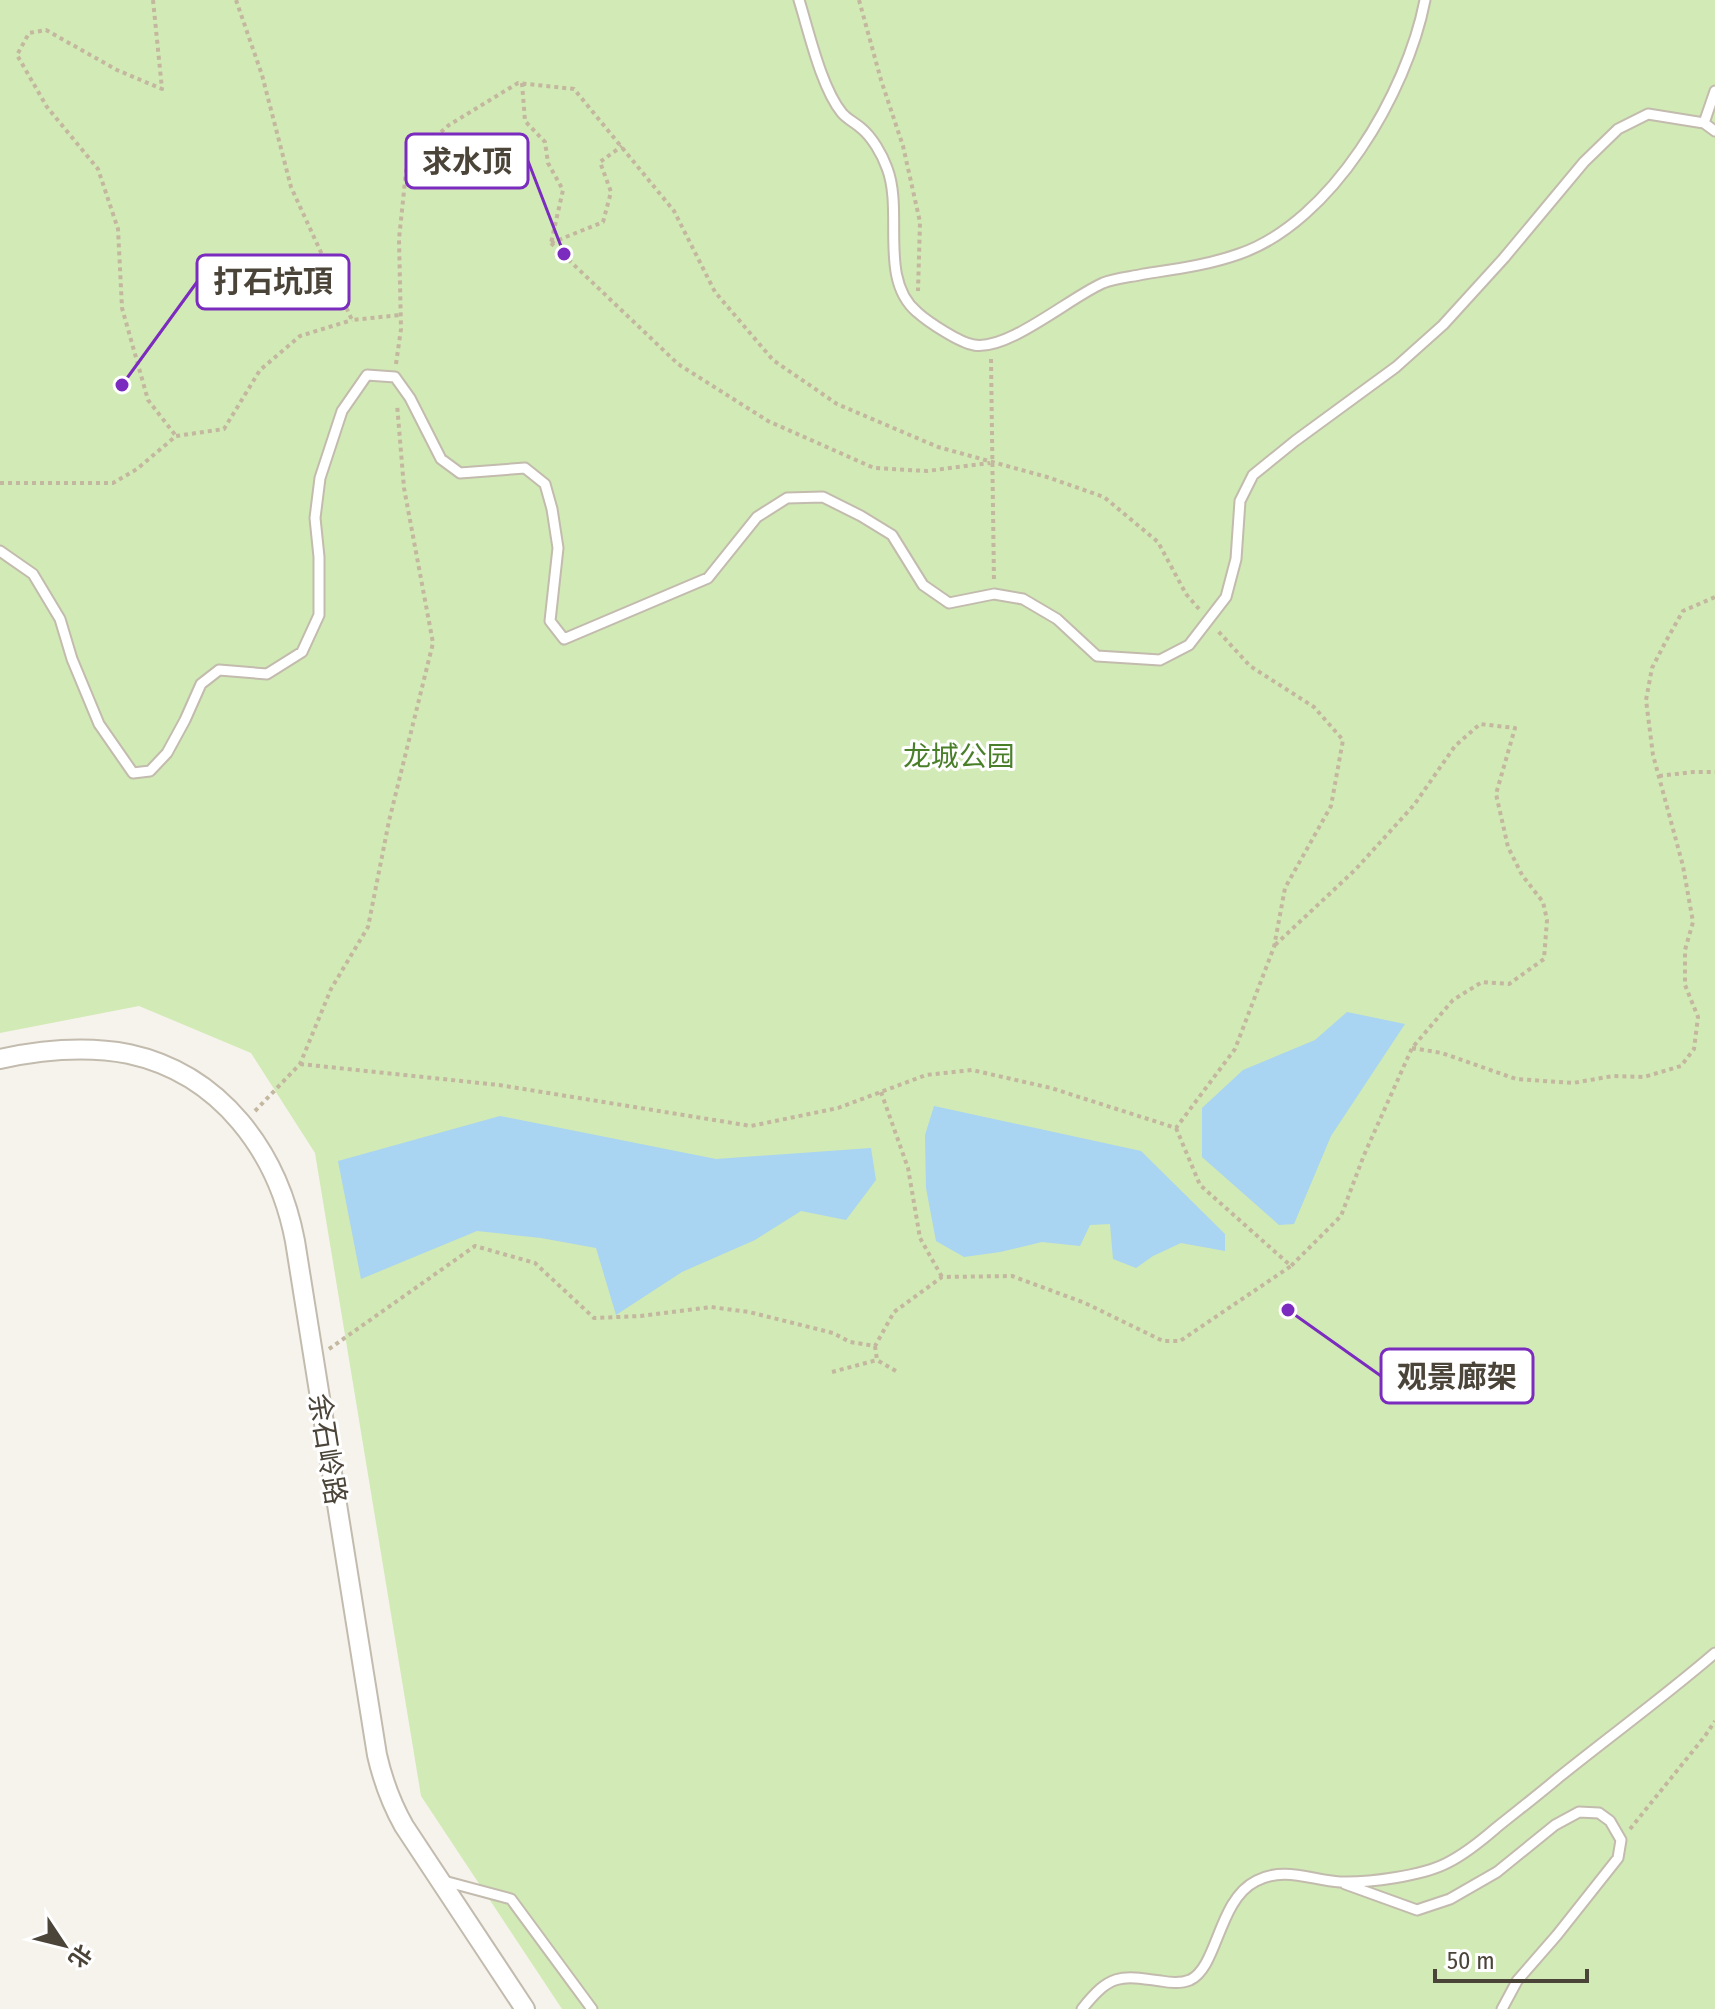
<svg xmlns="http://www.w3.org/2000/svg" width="1715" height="2009" font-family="'Fira Sans Condensed','Noto Sans SC',sans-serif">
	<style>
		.green { fill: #d2eab5 }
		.water { fill: #a9d4f2 }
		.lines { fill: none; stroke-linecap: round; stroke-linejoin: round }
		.lane-casing { stroke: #c2bbae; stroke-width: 13 }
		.street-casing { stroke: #c2bbae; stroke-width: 22 }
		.path { stroke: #c4b79f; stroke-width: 4; stroke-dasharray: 4 4; stroke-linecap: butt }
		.lane { stroke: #fff; stroke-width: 9 }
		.street { stroke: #fff; stroke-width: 18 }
		.labels { text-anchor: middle; stroke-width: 6; stroke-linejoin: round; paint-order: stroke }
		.park-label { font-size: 28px; fill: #4a7f2a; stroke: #fff }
		.street-label { font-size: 28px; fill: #4b4439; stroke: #fff }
		.leader { fill: none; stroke: #7b2cbf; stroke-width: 3 }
		.callout-dot { fill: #7b2cbf; stroke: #fff; stroke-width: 3 }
		.callout { fill: #fff; stroke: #7b2cbf; stroke-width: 3 }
		.callout-label { font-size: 30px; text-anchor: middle; font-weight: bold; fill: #4b4439 }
	</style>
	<rect width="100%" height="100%" fill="#f6f3ec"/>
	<!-- green -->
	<path class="green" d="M0 0H1715V2009H562L421 1796 315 1153 251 1053 139 1006 0 1033Z"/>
	<!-- water -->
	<path class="water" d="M1347 1012 1405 1024 1331 1136 1294 1224 1279 1225 1202 1157V1108L1243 1070 1315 1040Z
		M934 1106 1141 1151 1225 1234V1251L1181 1243 1153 1256 1136 1268 1113 1259 1110 1224 1090 1225 1080 1246 1042 1242 1000 1252 964 1257 936 1241 926 1188 925 1135Z
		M500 1116 716 1159 871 1148 876 1180 846 1220 801 1211 755 1240 682 1272 616 1315 596 1248 541 1238 477 1231 361 1279 338 1161Z"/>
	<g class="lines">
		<!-- lane casing -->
		<g class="lane-casing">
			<path id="lane" d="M799 0C809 32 821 87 842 113 847 119 854 122 861 128 872 137 882 154 887 168 904 212 878 279 917 312 928 322 960 343 974 345 1008 351 1069 298 1103 283 1116 278 1131 277 1144 274 1176 269 1208 265 1239 254 1332 222 1407 93 1425 0
				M1704 123 1715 91
				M0 551 33 574 60 619 72 659 99 724 133 773 150 771 167 753 185 720 201 684 219 670 267 674 302 652 319 615V557L315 518 320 478 342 411 367 375 395 377 410 398 441 459 460 473 525 468 545 484 552 509 558 548 550 621 564 639 708 578 757 517 787 498 823 497 861 516 892 535 923 585 949 603 994 594 1023 599 1057 619 1097 656 1160 660 1189 645 1226 597 1236 559 1240 501 1253 475 1295 441 1396 367 1443 325 1504 258 1584 162 1618 129 1648 114 1704 123 1715 131
				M444 1881 511 1899 592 2009
				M1345 1884 1417 1910 1450 1899 1497 1872 1555 1825 1579 1812 1599 1813 1610 1821 1621 1840 1618 1858 1557 1935 1517 1981 1502 2009
				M1082 2009C1110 1974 1119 1975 1161 1981 1171 1983 1180 1984 1190 1980 1218 1967 1218 1900 1256 1881 1284 1866 1311 1880 1340 1882 1368 1883 1422 1876 1447 1863 1465 1854 1481 1841 1496 1828 1517 1811 1538 1795 1558 1778 1610 1736 1664 1697 1715 1653"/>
		</g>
		<!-- street casing -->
		<g class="street-casing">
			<path id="street" d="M0 1059C41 1050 87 1046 129 1054 221 1074 278 1152 295 1241L377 1755C383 1781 391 1803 404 1826L525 2009"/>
		</g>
		<!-- path -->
		<path class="path" d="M153 0 162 89 117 70 46 30 29 33 17 55 47 107 98 169 118 229 122 308 148 400 176 436
			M236 0 262 75 291 187 352 320 400 315
			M859 0 881 80 903 146 920 222 918 291
			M522 83 525 121 545 142 548 163 563 190 551 243
			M551 243 678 364 768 421 874 468 927 471 990 463
			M551 243 603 222 611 192 600 162 622 146
			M991 359 994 583
			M396 364 401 329 399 239 407 162 449 125 518 83 574 89 674 211 715 292 773 360 837 404 938 447 1047 477 1104 497 1158 542 1186 594 1199 609
			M0 483H113L137 469 176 436 224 429 260 370 300 336 352 320
			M1659 776 1693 772H1715
			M1412 1048 1442 1053 1516 1079 1573 1083 1613 1076 1644 1077 1681 1066 1694 1049 1698 1017 1685 985V950L1693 922 1683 866 1653 755 1646 700 1652 668 1666 641 1683 611 1715 597
			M300 1064 499 1085 751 1126 838 1108 926 1075 972 1070 1051 1088 1176 1128 1235 1049 1274 947 1285 888 1331 806 1343 740 1314 707 1250 666 1218 631
			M881 1092 908 1168 920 1238 942 1277
			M255 1111 300 1064 331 989 368 927 389 821 433 643 404 488 397 404
			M1176 1128 1200 1185 1291 1266 1341 1216 1364 1155 1412 1048 1453 1000 1482 982 1509 984 1544 959 1547 920 1543 902 1522 875 1508 847 1496 794 1515 728 1480 724 1455 746 1414 805 1355 870 1275 945
			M875 1346 877 1360 896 1371
			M329 1349 475 1246 535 1263 594 1318 641 1316 711 1307 749 1312 833 1333 850 1342 875 1346 894 1312 942 1277 1012 1276 1085 1303 1163 1341H1180L1291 1266
			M832 1372 877 1360
			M1630 1829 1705 1736 1715 1721"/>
		<!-- lane -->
		<use href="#lane" class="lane"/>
		<!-- street -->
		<use href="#street" class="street"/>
	</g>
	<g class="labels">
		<!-- park labels -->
		<g class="park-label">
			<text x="959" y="766">龙城公园</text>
		</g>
		<!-- street labels -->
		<g class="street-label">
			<text transform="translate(328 1449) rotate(81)" y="10">余石岭路</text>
		</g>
	</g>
	<!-- callouts -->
	<path class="leader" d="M564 254L528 161M122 385L197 282M1288 1310L1381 1376"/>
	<g class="callout-dot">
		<circle cx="564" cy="254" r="8"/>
		<circle cx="122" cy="385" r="8"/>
		<circle cx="1288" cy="1310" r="8"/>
	</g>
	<g class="callout">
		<rect x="406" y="134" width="122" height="54" rx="8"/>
		<rect x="197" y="255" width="152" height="54" rx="8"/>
		<rect x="1381" y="1349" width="152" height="54" rx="8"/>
	</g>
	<g class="callout-label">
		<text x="467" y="172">求水顶</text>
		<text x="273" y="292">打石坑頂</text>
		<text x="1457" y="1387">观景廊架</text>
	</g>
	<!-- north arrow -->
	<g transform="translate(64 1945) rotate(125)" stroke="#ffffff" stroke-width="6" paint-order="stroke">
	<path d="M0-6L14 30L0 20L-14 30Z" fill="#4b4439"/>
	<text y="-12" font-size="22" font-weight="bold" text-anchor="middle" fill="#4b4439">北</text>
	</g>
	<!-- scale -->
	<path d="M1435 1969v12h152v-12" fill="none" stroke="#4b4439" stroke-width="4"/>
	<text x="1447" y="1969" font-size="24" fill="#4b4439" stroke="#ffffff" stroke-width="6" paint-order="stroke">50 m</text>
</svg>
